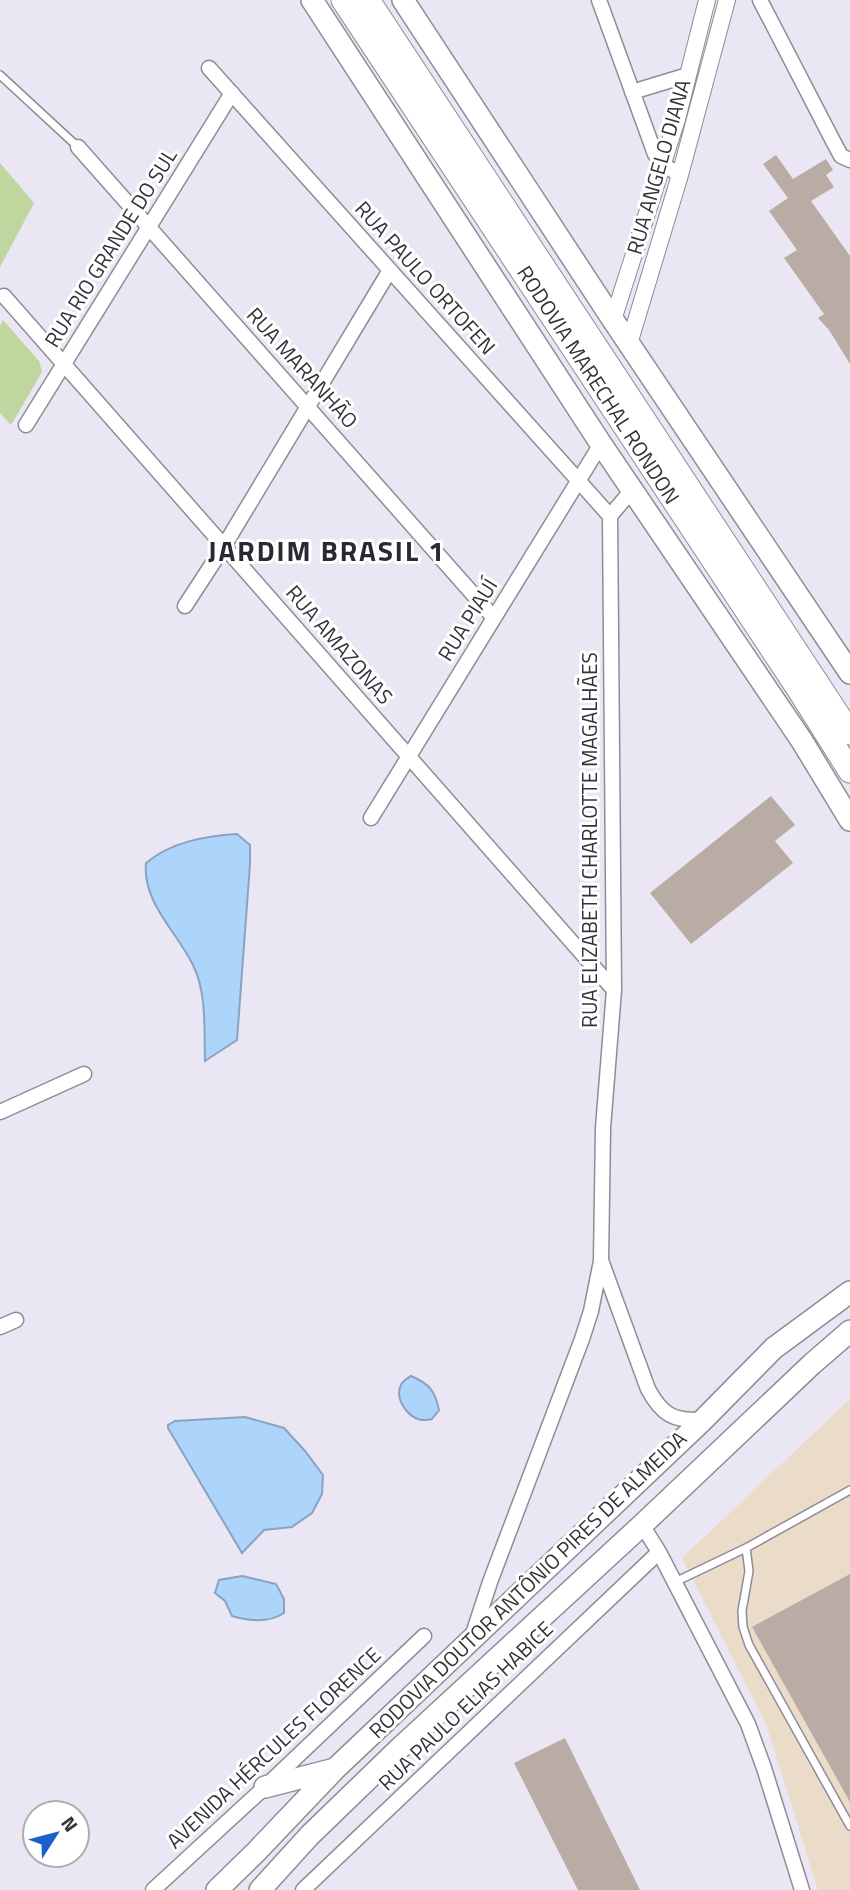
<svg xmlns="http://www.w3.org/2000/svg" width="850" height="1890" font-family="'Titillium Web',sans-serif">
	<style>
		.industrial { fill: #ebdcca }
		.green { fill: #bfd69f }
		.water { fill: #add4fa; stroke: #89a3c0; stroke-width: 2 }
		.building { fill: #b9aca4 }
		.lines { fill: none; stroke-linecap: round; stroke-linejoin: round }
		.service-casing { stroke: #908b97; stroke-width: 10 }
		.minor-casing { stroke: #908b97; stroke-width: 17 }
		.tertiary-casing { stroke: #908b97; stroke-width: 18 }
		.primary-casing { stroke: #908b97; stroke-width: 24 }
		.trunk-casing { stroke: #908b97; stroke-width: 25 }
		.service { stroke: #fff; stroke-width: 7 }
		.minor { stroke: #fff; stroke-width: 14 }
		.tertiary { stroke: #fff; stroke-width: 16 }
		.primary { stroke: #fff; stroke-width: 21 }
		.trunk { stroke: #fff; stroke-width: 23 }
		.labels { text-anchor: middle; stroke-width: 6; stroke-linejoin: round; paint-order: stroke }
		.street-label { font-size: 21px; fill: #343237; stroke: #fff }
		.district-label { font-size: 28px; font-weight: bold; letter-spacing: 2px; fill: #2c2831; stroke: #fff }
	</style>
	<rect width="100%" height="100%" fill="#ebe6f3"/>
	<!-- industrial -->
	<path class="industrial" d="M850 1399V1890H818L767 1727 682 1558Z"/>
	<!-- green -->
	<path class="green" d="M0 163 34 203 0 267Z
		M3 320 39 361 42 372 11 425 0 413V326Z"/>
	<!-- water -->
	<path class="water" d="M237 834 250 845V864L237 1040 205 1061C204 1030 207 993 193 965 177 932 142 902 146 863 171 842 205 836 237 834Z
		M411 1376C430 1384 435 1391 439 1410L432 1419C429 1420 424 1420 421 1420 407 1417 393 1397 402 1383 403 1382 409 1377 411 1376Z
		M245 1417 284 1428 305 1451 323 1475 322 1494 312 1513 292 1527 264 1530 242 1553 168 1428V1425L175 1421Z
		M242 1576 276 1584 284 1599V1613C269 1623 249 1621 232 1616L225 1601 215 1593 219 1580Z"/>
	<!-- building -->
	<path class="building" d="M776 155 793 179 826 159 833 170 826 175 834 187 811 201 850 256V364L829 330 818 318 824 314 784 258 797 250 769 211 788 198 763 164Z
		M771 796 795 825 775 841 793 863 691 944 650 893Z
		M850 1574V1802L752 1627Z
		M565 1738 640 1890H578L514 1763Z"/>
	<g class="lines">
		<!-- service casing -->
		<g class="service-casing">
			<path id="service" d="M0 75 78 147
				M746 1548 749 1571 742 1611 743 1627 749 1645 850 1826
				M675 1582 746 1548 850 1490"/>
		</g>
		<!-- minor casing -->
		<g class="minor-casing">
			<path id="minor" d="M599 0 655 154 662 164 680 175
				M760 0 833 141 841 156 850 160
				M209 68 610 516
				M632 92 688 75
				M78 147 494 618
				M4 296 614 990
				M26 425 232 93
				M185 606 224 546 390 270
				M371 818 601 444
				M0 1112 84 1074
				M602 1263 648 1389C662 1415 673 1421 703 1420
				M0 1327 16 1320
				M642 1525 659 1552 748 1724 764 1768 802 1890
				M472 1637 490 1582 582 1339 591 1311 601 1261 603 1128 614 990 610 516 632 490
				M153 1890 265 1787 424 1636
				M303 1890 659 1552"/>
		</g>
		<!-- tertiary casing -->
		<g class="tertiary-casing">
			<path id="tertiary" d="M613 320 677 119 707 0
				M629 344 680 175 727 0"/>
		</g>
		<!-- primary casing -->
		<g class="primary-casing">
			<path id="primary" d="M312 0 601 444 802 741 850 820
				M403 0 613 320 850 673
				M265 1787 335 1769
				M217 1890 256 1852 335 1769 703 1420 774 1348 850 1292
				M260 1890 310 1835 400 1748 642 1525 812 1364 850 1331"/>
		</g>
		<!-- trunk casing -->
		<g class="trunk-casing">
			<path id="trunk" d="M343 0 797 687 850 771
				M368 0 850 733"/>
		</g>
		<!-- service -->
		<use href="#service" class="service"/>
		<!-- minor -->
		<use href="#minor" class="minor"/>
		<!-- tertiary -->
		<use href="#tertiary" class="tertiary"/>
		<!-- primary -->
		<use href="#primary" class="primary"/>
		<!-- trunk -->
		<use href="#trunk" class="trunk"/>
	</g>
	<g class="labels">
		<!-- street labels -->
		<g class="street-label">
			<text transform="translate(659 167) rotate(-74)" y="7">RUA ANGELO DIANA</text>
			<text transform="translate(111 248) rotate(-58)" y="7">RUA RIO GRANDE DO SUL</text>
			<text transform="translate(425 278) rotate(48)" y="7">RUA PAULO ORTOFEN</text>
			<text transform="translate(302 368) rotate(48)" y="7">RUA MARANHÃO</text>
			<text transform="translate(598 385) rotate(57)" y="7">RODOVIA MARECHAL RONDON</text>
			<text transform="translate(468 620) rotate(-58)" y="7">RUA PIAUÍ</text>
			<text transform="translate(339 645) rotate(49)" y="7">RUA AMAZONAS</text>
			<text transform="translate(590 840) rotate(-90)" y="7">RUA ELIZABETH CHARLOTTE MAGALHÃES</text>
			<text transform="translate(528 1585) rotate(-44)" y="7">RODOVIA DOUTOR ANTÔNIO PIRES DE ALMEIDA</text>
			<text transform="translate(466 1706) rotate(-44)" y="7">RUA PAULO ELIAS HABICE</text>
			<text transform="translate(274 1748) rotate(-43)" y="7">AVENIDA HÉRCULES FLORENCE</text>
		</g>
		<!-- district labels -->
		<g class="district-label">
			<text x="327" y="561">JARDIM BRASIL 1</text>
		</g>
	</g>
	<!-- north arrow -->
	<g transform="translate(56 1834) rotate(54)"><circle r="33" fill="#ffffff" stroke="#aeadaf" stroke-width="2"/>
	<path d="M0-5L12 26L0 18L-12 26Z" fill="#1b61cc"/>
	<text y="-10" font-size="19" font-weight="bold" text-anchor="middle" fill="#343237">N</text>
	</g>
</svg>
